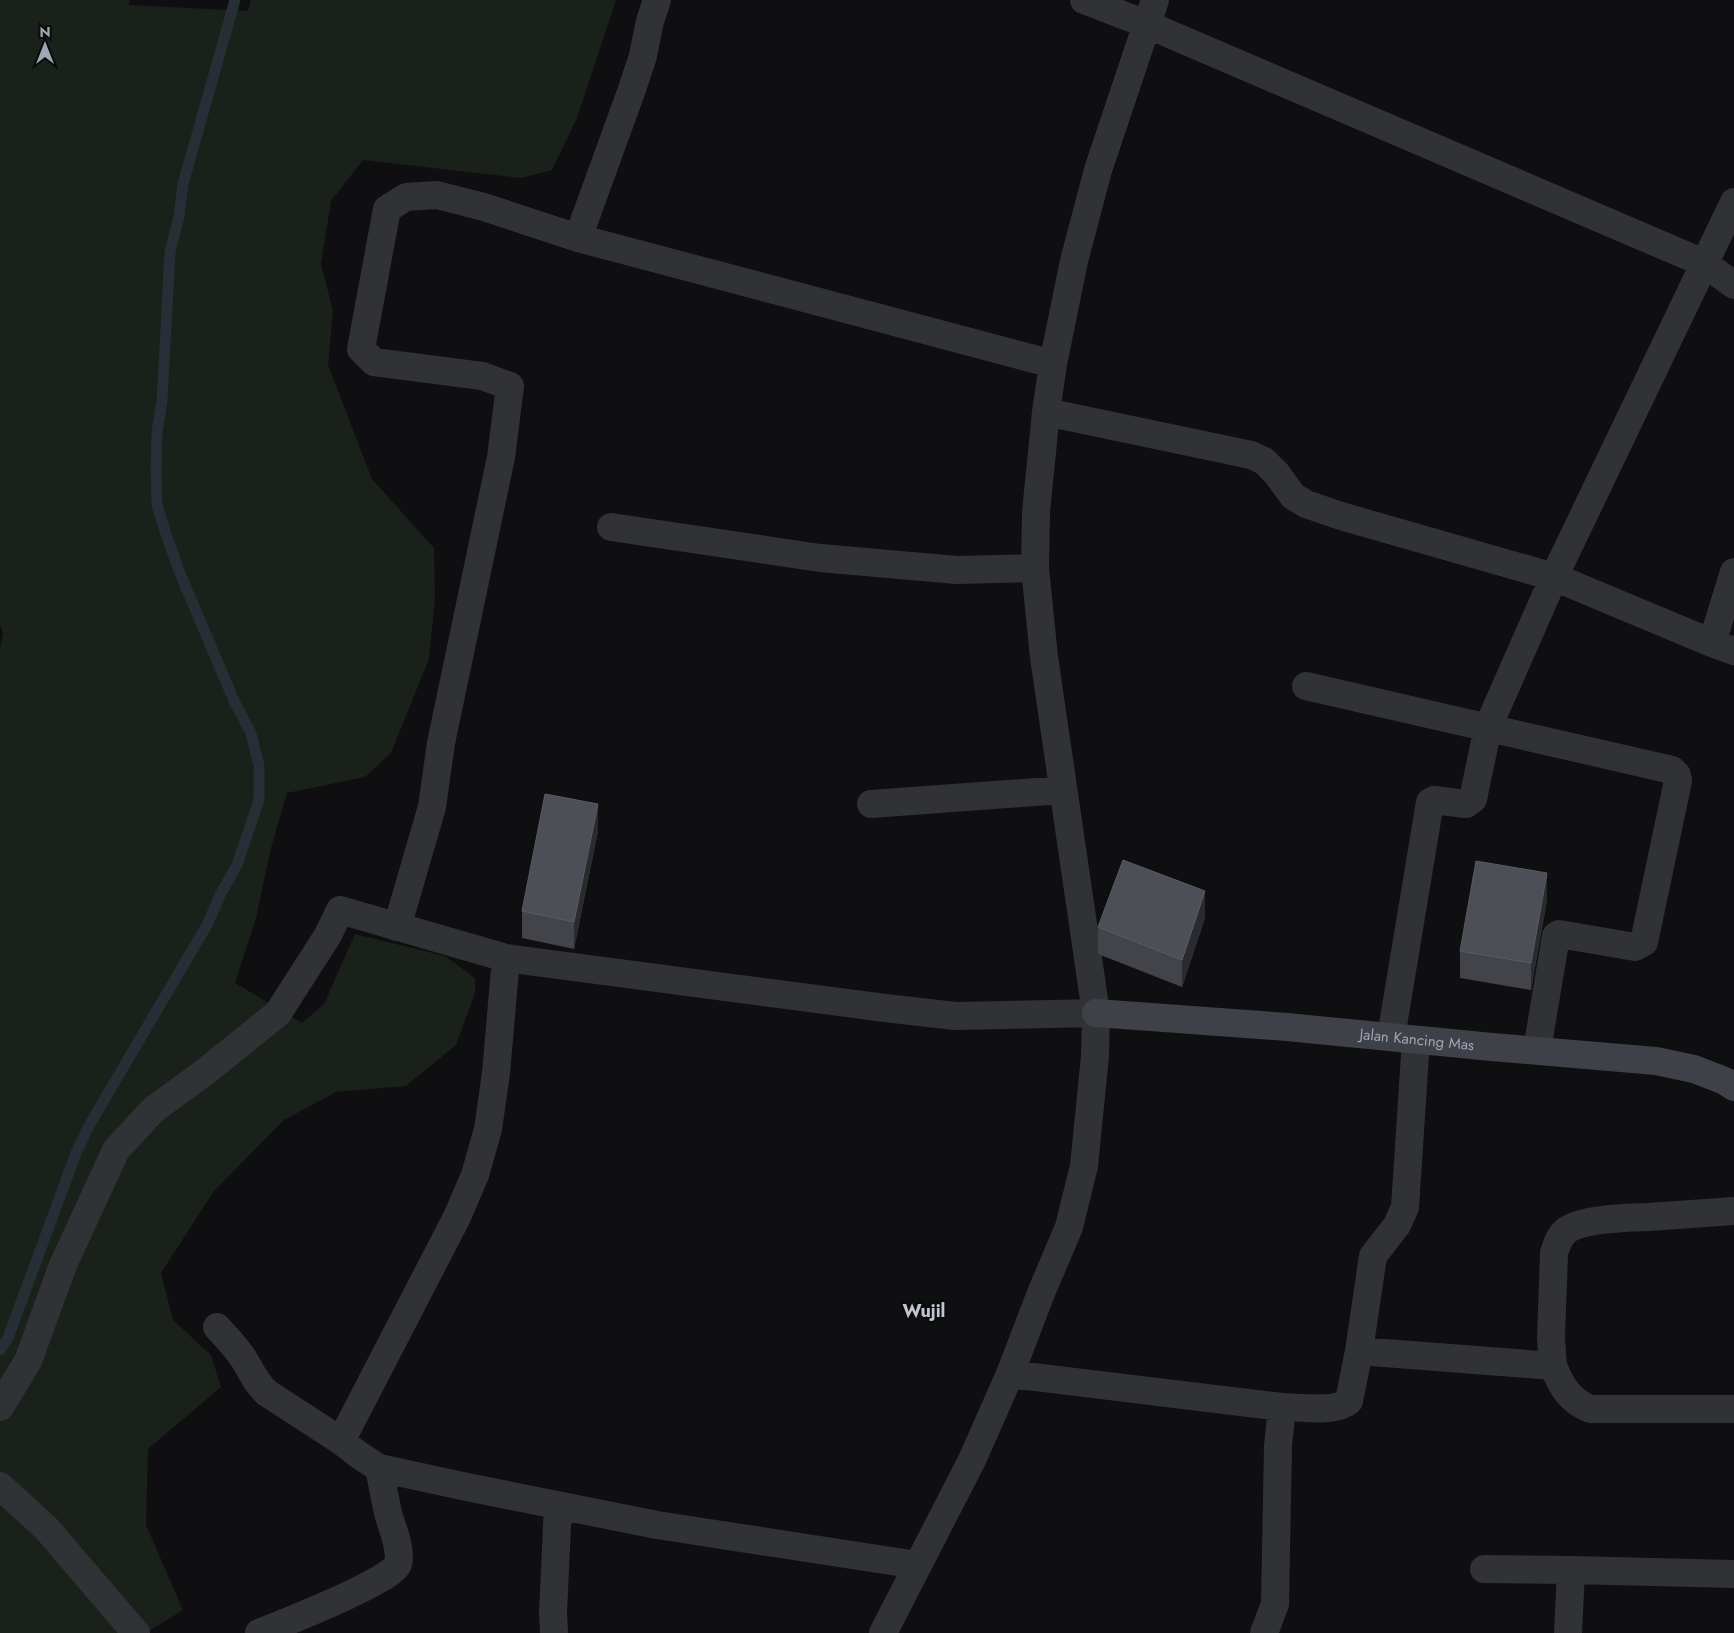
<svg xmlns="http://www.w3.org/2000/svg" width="1734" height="1633" font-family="Jost,sans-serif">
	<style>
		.green { fill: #19211a }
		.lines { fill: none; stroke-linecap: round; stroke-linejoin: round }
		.stream { stroke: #252f35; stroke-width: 11 }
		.street { stroke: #303236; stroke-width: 28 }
		.secondary { stroke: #3e4147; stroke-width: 28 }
		.wall { fill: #42444a }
		.shaded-wall { fill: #292b2e }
		.building { fill: #4c4f55; stroke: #595d64 }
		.labels { text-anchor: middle; stroke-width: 5; stroke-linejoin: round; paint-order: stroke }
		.street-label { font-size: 15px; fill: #9fa7b4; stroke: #0a0b0c }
		.quarter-label { font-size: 18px; font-weight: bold; fill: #c0c5cf; stroke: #0a0b0c }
	</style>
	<rect width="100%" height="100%" fill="#0f0f11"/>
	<!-- green -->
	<path class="green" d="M0 0H129V5L248 11 251 0H616L577 118 552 170 521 178 363 160 331 201 321 264 333 311 328 365 372 479 434 548 435 598 429 659 391 753 365 777 287 793 271 848 256 918 235 983 302 1023 324 1004 355 934 445 956 475 978V993L456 1045 406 1086 336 1092 284 1120 214 1191 161 1273 173 1320 211 1355 221 1387 148 1449 146 1525 183 1610 146 1633H0V650L3 633 0 625Z"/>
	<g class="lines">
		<!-- stream -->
		<path class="stream" d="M0 1350 8 1338 76 1153 90 1124 207 925 221 893 237 865 259 800V766L251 733 235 703 179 571 167 537 157 505 156 470 157 432 162 401 170 252 179 217 183 184 235 0"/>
		<!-- street -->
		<path class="street" d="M1084 0 1146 24 1704 263 1734 285
			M578 238 631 92 643 56 650 21 657 0
			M1046 412 1251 455 1264 461 1277 474 1293 496 1306 504 1341 516 1554 577 1712 643 1734 651
			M611 527 820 558 957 570 1035 568
			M1712 643 1734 572
			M1306 686 1672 770 1677 775 1678 781 1644 942 1635 947 1559 934 1556 936 1537 1050
			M871 804 1063 790
			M397 927 432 807 441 743 501 457 510 386 482 376 374 362 361 349 387 209 406 197 437 195 484 207 578 238 1053 364
			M1391 1037 1430 802 1434 800 1466 804 1473 799 1488 727 1554 577 1734 202
			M217 1327C227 1338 237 1348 245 1361 252 1373 257 1384 267 1393L341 1441
			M1359 1351 1553 1366 1551 1338 1554 1253C1557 1244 1559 1236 1567 1230 1584 1218 1628 1218 1649 1217 1678 1215 1706 1213 1734 1211
			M1553 1366C1562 1387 1569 1400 1590 1409H1734
			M1010 1374 1282 1407 1278 1446 1275 1604 1264 1633
			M0 1407 28 1361 63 1265 116 1150 153 1110 205 1072 278 1013 328 935 340 910 506 958
			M1282 1407C1299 1407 1336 1413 1349 1401L1359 1351 1373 1256 1397 1225 1405 1207 1416 1040
			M0 1486 46 1528 136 1633
			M917 1565 657 1525 467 1487 379 1468 359 1455 341 1441 457 1217 475 1175 488 1129 496 1073 506 958 885 1008 955 1016 1096 1013
			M1484 1569 1571 1570
			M259 1633C281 1624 392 1581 398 1564 402 1549 392 1528 388 1513 385 1498 382 1483 379 1468
			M554 1633 553 1612 558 1505
			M883 1633 972 1460 1010 1374 1041 1293 1069 1227 1084 1166 1095 1056 1096 1013 1044 657 1035 568 1036 512 1046 412 1053 364 1074 261 1098 170 1155 0
			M1568 1633 1571 1570 1734 1574"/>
		<!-- secondary -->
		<path class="secondary" id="s1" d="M1096 1013 1287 1027 1492 1047 1656 1061 1694 1069 1725 1081 1734 1087"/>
	</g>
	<!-- wall -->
	<path class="wall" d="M598 831 574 949 522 938V911Z
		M1547 900 1531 990 1460 978V951Z
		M1205 918 1182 987 1098 954V927Z"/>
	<!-- shaded-wall -->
	<path class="shaded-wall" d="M598 804V831L574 949V922Z
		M1547 873V900L1531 990V963Z
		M1205 891V918L1182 987V960Z"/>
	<!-- building -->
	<path class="building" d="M545 794 598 804 574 922 522 911Z
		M1123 860 1205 891 1182 960 1098 927Z
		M1476 861 1547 873 1531 963 1460 951Z"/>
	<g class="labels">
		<!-- street labels -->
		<g class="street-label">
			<text dy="5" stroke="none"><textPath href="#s1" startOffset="322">Jalan Kancing Mas</textPath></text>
		</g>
		<!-- quarter labels -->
		<g class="quarter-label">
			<text x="924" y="1317">Wujil</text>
		</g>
	</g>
	<!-- north arrow -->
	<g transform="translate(45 45)" stroke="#0a0b0c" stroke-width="4" paint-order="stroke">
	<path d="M0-4L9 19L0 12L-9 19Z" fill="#9fa7b4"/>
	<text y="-8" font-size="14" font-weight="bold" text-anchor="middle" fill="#9fa7b4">N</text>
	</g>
</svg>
